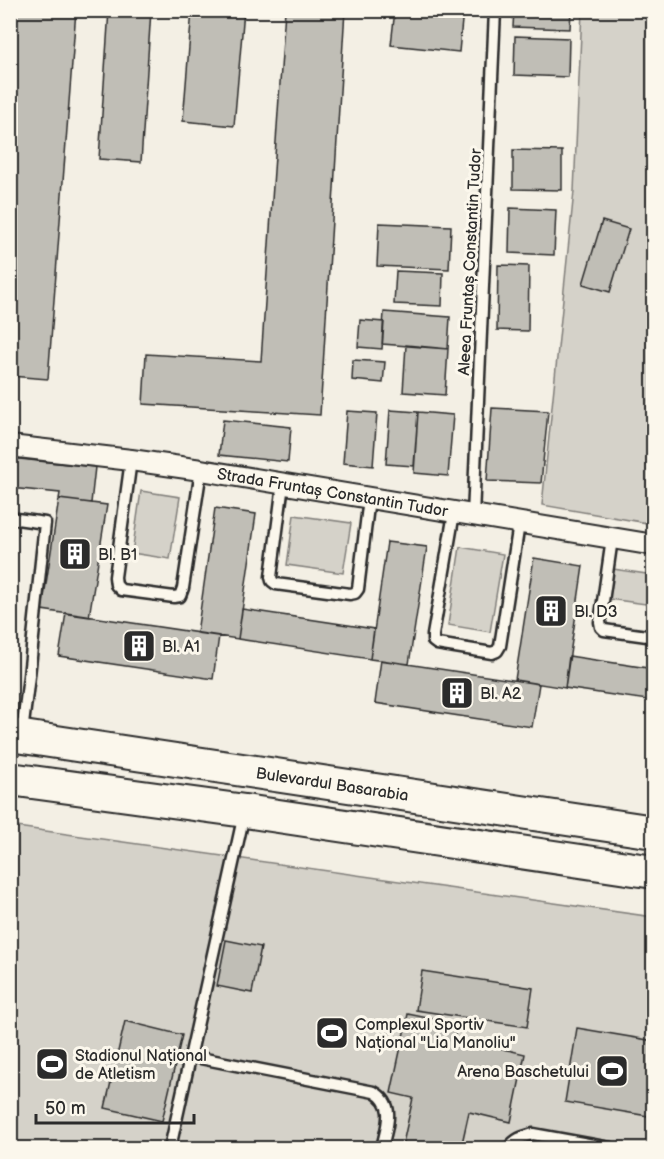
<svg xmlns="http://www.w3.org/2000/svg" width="664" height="1159" font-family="'Balsamiq Sans',sans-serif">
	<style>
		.green { fill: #d5d2c9; stroke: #807e7a; stroke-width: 1.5 }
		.building { fill: #c0beb6; stroke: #2b2b2b; stroke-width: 1.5 }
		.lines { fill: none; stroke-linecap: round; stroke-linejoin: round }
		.service-casing { stroke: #2b2b2b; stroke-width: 15 }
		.minor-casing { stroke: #2b2b2b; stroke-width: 24 }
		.primary-casing { stroke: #2b2b2b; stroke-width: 36 }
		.service { stroke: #fbf7ec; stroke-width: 10 }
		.minor { stroke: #fbf7ec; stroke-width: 20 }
		.primary { stroke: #fbf7ec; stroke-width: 32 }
		.labels { text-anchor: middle; stroke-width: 6; stroke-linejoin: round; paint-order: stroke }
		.street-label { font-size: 16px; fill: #2b2b2b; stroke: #fbf7ec }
		.poi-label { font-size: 16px; fill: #2b2b2b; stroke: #fbf7ec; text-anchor: start }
	</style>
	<rect width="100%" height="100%" fill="#f3efe4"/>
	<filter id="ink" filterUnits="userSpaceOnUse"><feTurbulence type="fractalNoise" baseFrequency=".0167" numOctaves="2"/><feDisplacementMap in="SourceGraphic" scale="12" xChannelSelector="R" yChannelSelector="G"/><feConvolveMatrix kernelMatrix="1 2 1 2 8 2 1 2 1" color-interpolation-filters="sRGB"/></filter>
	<g filter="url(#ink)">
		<!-- green -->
		<path class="green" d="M582 11H653V524L542 505 574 191Z
			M141 491 180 497 170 559 132 553Z
			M294 515 351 523 343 573 287 565Z
			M460 547 503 554 490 632 448 625Z
			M613 569 653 575V605L609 599Z
			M10 826 653 917V1148H11Z"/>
		<!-- building -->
		<path class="building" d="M10 10H76L48 379 10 376Z
			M109 10H151L141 162 99 159Z
			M192 10H244L234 126 183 121Z
			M285 10H345L320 415 143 404 146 354 261 361Z
			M395 10H463L459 52 391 45Z
			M514 10H571L570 29 513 27Z
			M515 36 569 38 568 77 514 75Z
			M513 150 562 151V190L513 189Z
			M510 208 556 210 554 255 509 253Z
			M602 221 629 229 610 292 583 284Z
			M379 223 451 226 449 269 377 266Z
			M498 265 529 266 528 331 497 330Z
			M396 271 443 273 442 306 394 304Z
			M384 312 450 317 448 349 382 344Z
			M360 320 384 322 382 349 358 347Z
			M406 345 448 349 445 395 403 392Z
			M353 360 385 362 383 383 352 380Z
			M492 408 548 411 541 483 487 481Z
			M390 410 418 412 414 466 386 464Z
			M347 411 377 413 373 466 343 463Z
			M418 412 453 415 448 476 414 473Z
			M223 420 291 427 288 462 219 455Z
			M10 458 95 467 91 503 59 499 60 493 10 488Z
			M59 499 107 505 89 617 42 610Z
			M215 508 256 514 238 639 197 633Z
			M387 542 427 547 409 664 370 659Z
			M534 558 583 566 565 688 515 680Z
			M242 609 374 629 370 659 238 639Z
			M66 613 219 636 213 679 59 656Z
			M569 656 654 669V701L565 688Z
			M381 660 539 684 532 727 375 703Z
			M226 940 261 947 252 993 217 986Z
			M422 971 533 988 527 1027 416 1010Z
			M408 1014 457 1024 454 1038 525 1054 511 1122 469 1112 461 1148H402L413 1098 391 1093Z
			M125 1021 182 1035 162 1121 105 1108Z
			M577 1028 654 1041V1117L565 1102Z"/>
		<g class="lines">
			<!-- service casing -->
			<g class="service-casing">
				<path id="service" d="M131 460 115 577 116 585 121 590 174 597 180 596 183 588 201 470
					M283 484 271 577 272 581 276 584 350 594 355 593 358 589 369 498
					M454 513 433 635V641L437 644 492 653 497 651 500 646 519 524
					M473 516 495 10
					M10 518 45 523 29 676 22 733
					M612 539 600 622 601 627 604 630 654 637
					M190 1056 374 1092C397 1105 386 1128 382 1148
					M170 1148 244 814
					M509 1148C515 1139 522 1137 533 1134L610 1148"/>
			</g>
			<!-- minor casing -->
			<g class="minor-casing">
				<g id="minor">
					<path id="s1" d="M10 446 131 460 201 470 654 545"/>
				</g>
			</g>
			<!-- primary casing -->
			<g class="primary-casing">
				<g id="primary">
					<path id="s2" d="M10 735 654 832"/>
					<path d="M10 779 245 811 654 872"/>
				</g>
			</g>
			<!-- service -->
			<use href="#service" class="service"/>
			<!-- minor -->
			<use href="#minor" class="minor"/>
			<!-- primary -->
			<use href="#primary" class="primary"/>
		</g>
	</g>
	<!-- icons -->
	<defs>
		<g id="building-square" transform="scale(1.725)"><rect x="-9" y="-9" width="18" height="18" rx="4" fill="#2b2b2b" stroke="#fbf7ec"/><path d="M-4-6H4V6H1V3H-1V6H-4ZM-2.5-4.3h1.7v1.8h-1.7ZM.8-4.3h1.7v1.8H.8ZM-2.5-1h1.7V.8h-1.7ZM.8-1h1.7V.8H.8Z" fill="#fff"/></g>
		<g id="stadium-square" transform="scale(1.725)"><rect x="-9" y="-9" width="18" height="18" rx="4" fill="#2b2b2b" stroke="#fbf7ec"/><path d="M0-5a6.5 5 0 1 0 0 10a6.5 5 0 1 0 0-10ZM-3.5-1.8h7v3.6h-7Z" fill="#fff"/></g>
	</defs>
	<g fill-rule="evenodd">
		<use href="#building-square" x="75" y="554"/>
		<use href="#building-square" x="551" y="611"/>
		<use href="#building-square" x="139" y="646"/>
		<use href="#building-square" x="457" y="693"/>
		<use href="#stadium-square" x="332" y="1033"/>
		<use href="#stadium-square" x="52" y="1064"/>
		<use href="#stadium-square" x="612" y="1071"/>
	</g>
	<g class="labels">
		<!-- street labels -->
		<g class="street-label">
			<text transform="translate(469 262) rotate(-87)" y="6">Aleea Fruntaș Constantin Tudor</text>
			<text dy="6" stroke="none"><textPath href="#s1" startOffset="326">Strada Fruntaș Constantin Tudor</textPath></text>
			<text dy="6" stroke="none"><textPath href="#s2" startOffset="326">Bulevardul Basarabia</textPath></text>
		</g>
		<!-- poi labels -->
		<g class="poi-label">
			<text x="98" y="560">Bl. B1</text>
			<text x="574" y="617">Bl. D3</text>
			<text x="162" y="652">Bl. A1</text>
			<text x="480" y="699">Bl. A2</text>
			<text x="355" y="1030">Complexul Sportiv<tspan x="355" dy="18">Național "Lia Manoliu"</tspan></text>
			<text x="75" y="1061">Stadionul Național<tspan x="75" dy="18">de Atletism</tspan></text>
			<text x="589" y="1077" text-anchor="end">Arena Baschetului</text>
		</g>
	</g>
	<!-- margin -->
	<rect width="664" height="1159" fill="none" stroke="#fbf7ec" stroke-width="36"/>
	<rect x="18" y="18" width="628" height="1123" fill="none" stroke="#2b2b2b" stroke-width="2" filter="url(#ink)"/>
	<!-- scale -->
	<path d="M36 1114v9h158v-9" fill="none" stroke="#2b2b2b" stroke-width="3"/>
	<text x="45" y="1114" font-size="18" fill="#2b2b2b" stroke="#fbf7ec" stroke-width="4.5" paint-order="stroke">50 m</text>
</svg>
